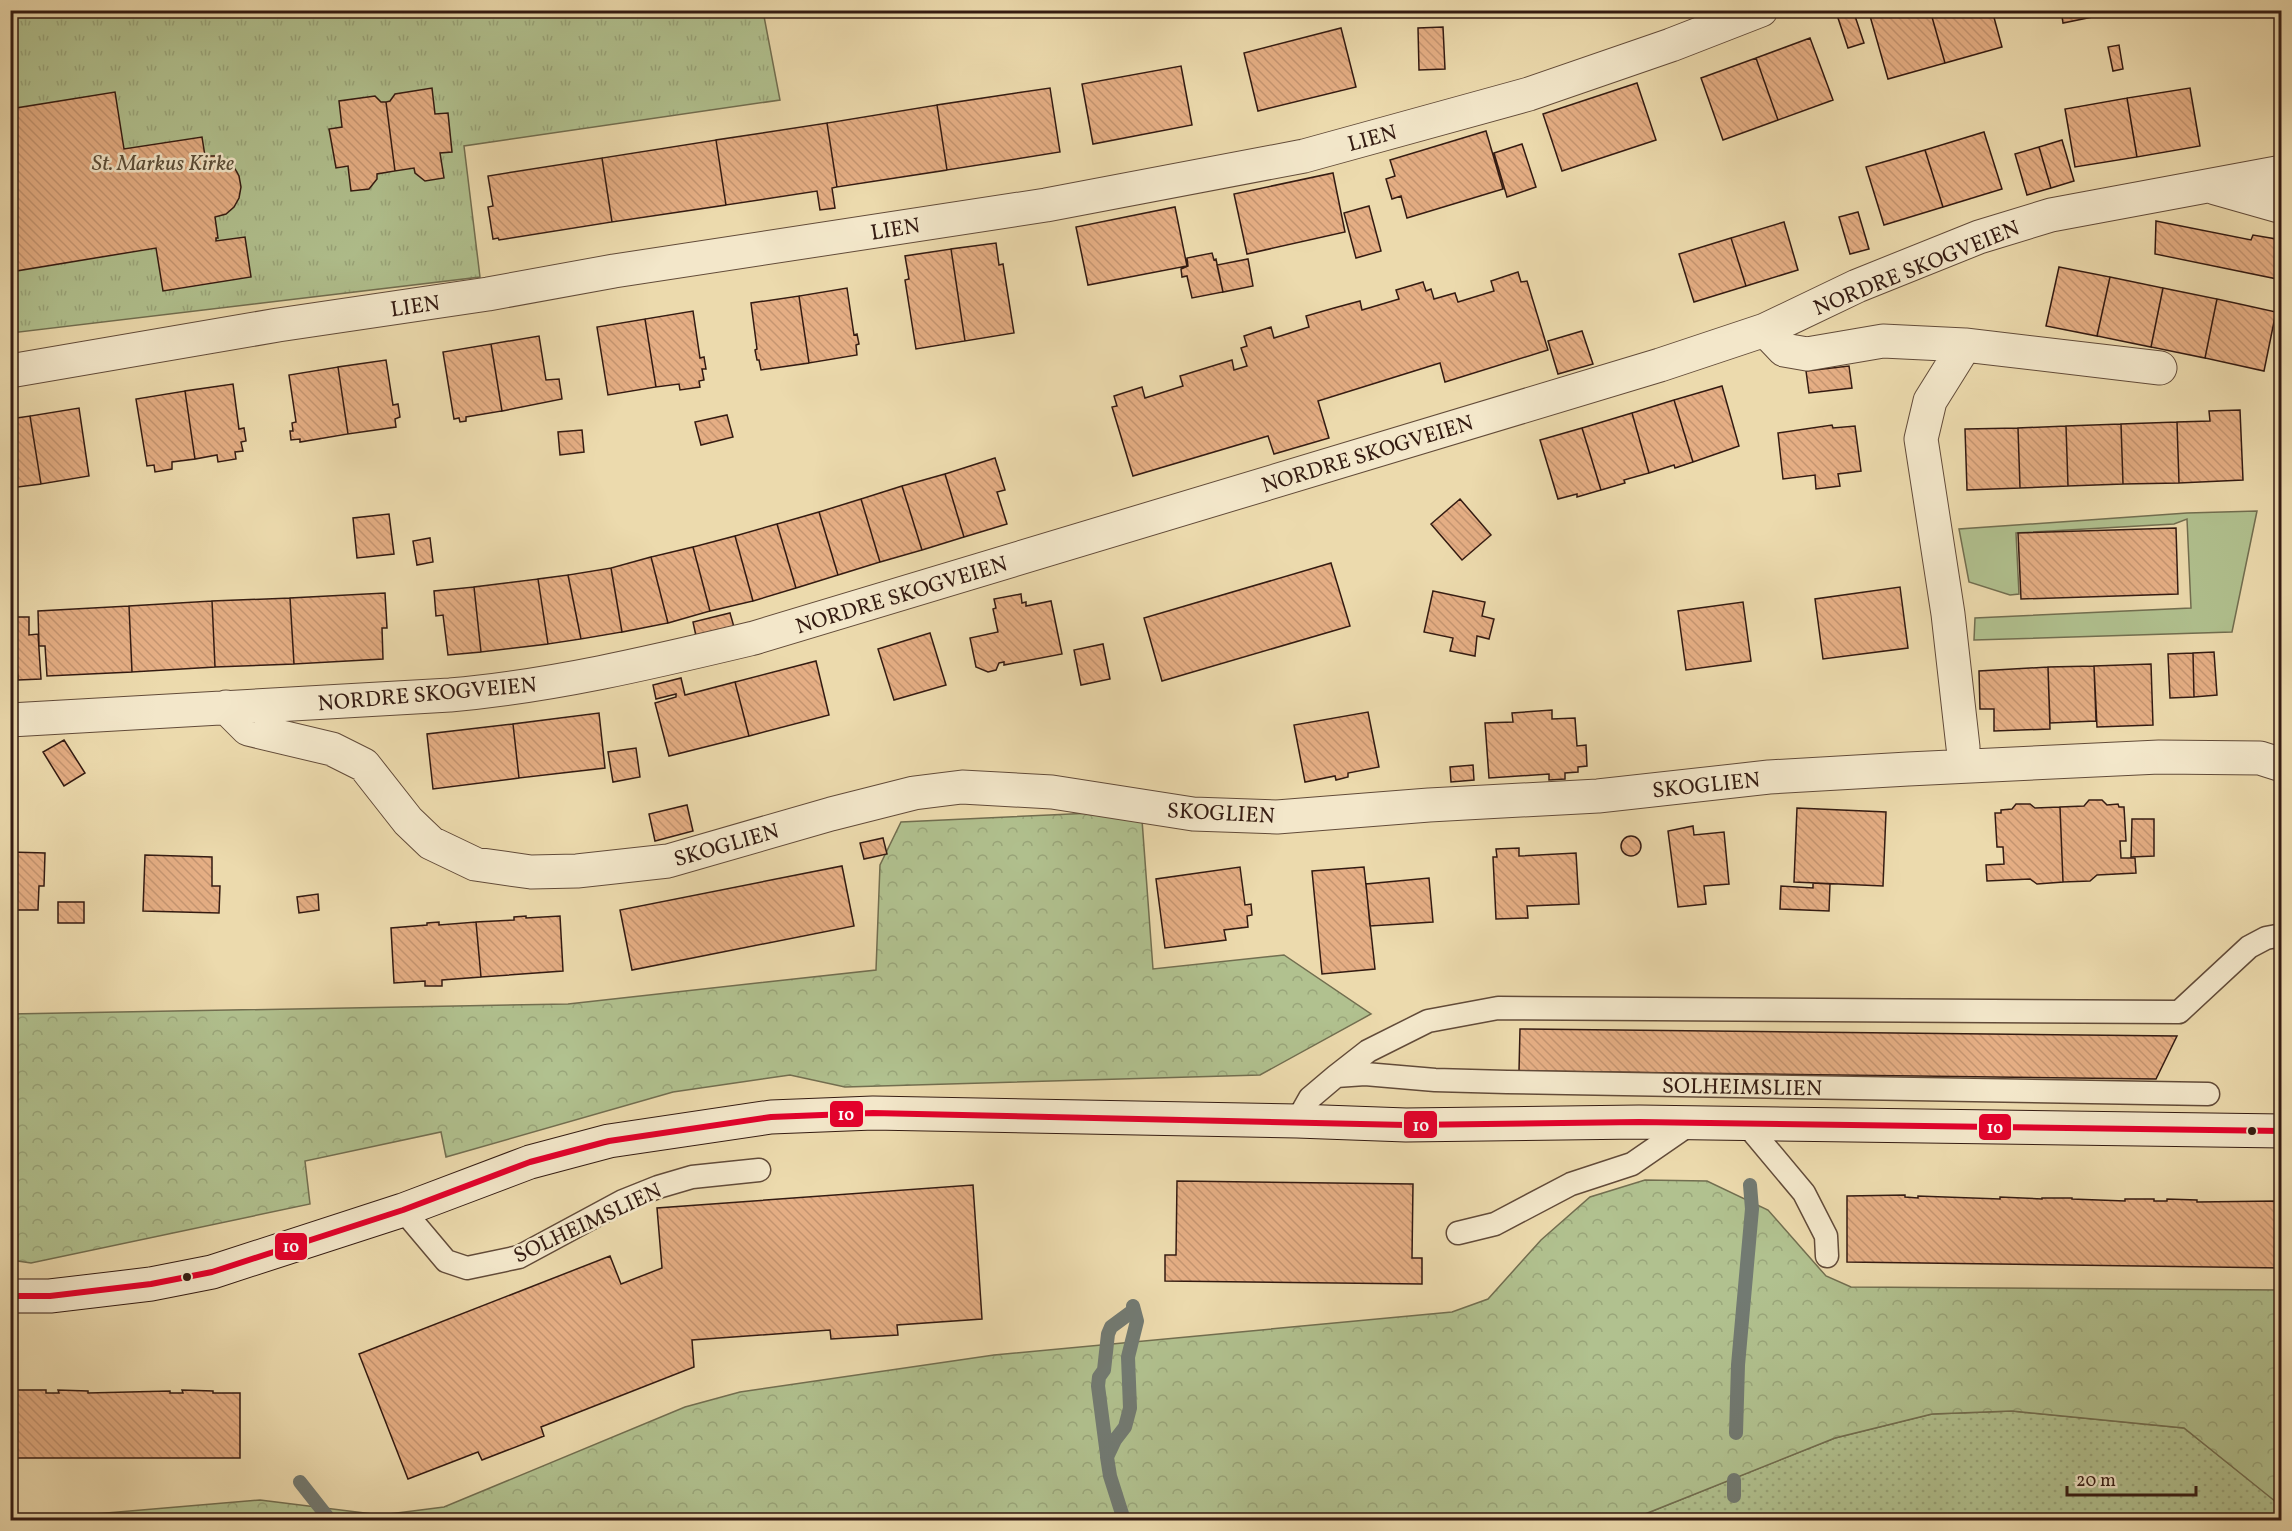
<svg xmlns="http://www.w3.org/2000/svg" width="2292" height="1531" font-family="Vollkorn,serif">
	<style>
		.grass { fill: url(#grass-dots); stroke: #726e50; stroke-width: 1.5 }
		.forest { fill: url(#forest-crowns); stroke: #726e50; stroke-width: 1.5 }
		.park { fill: url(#park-tufts); stroke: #726e50; stroke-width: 1.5 }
		.garden { fill: #b1c18f; stroke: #726e50; stroke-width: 1.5 }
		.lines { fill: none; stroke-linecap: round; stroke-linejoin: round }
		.stream { stroke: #727a72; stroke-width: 14 }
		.building { fill: url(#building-back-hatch); stroke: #341b12; stroke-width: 1.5 }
		.lane-casing { stroke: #624b39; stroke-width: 25 }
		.street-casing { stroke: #624b39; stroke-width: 35 }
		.secondary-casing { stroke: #341b12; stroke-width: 35 }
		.lane { stroke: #f3e7ca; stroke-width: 22 }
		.street { stroke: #f3e7ca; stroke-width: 33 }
		.secondary { stroke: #f3e7ca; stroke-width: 33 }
		.bus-1-casing { stroke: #f3e7ca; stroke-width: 10 }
		.bus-1 { stroke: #e4002b; stroke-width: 6 }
		.bus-dot { fill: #341b12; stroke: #f3e7ca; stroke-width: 2 }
		.labels { text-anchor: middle; stroke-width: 5; stroke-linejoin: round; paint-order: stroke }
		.street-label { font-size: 22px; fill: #341b12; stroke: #f3e7ca }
		.park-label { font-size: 22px; font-style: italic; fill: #5a4d38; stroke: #f3e7ca }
		.line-badge { stroke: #f3e7ca; stroke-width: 2 }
		.badge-label { font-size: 16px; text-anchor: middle; font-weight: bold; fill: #fff }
	</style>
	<defs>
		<pattern id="grass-dots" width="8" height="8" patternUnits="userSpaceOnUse" patternTransform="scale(1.5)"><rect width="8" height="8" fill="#b1c18f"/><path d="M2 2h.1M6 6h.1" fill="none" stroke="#99a57a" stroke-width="1.8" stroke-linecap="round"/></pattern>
		<pattern id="forest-crowns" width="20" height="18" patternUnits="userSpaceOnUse" patternTransform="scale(1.5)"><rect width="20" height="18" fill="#b1c18f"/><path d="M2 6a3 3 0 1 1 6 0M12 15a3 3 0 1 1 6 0" fill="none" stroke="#99a57a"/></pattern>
		<pattern id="park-tufts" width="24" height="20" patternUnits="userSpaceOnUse" patternTransform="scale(1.5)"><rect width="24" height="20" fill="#b1c18f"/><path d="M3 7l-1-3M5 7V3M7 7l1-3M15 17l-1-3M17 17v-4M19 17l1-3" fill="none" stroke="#99a57a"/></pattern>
		<pattern id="building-back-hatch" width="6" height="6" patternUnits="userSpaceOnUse" patternTransform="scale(1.5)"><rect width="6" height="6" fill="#e5ae84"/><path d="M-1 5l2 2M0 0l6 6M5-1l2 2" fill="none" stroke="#c59571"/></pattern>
	</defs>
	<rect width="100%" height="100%" fill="#ecdaad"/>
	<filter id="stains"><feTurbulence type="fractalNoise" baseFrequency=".00333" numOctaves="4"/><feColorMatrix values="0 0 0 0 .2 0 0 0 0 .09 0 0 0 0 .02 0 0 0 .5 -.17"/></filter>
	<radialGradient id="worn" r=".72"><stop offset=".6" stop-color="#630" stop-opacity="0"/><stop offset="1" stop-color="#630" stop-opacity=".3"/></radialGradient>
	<!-- grass -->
	<path class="grass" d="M2012 1411 2184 1428 2282 1506 2281 1520H1630L1835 1438 1932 1414Z"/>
	<!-- forest -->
	<path class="forest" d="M1093 813 1142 820 1153 969 1284 955 1371 1014 1260 1075 845 1087 790 1075 673 1092 446 1157 441 1132 305 1161 310 1204 31 1263 11 1260 10 1014 568 1004 876 970 880 865 901 822Z
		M1645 1180 1707 1181 1768 1210 1826 1276 1851 1287 2281 1290V1506L2184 1428 2012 1411 1932 1414 1835 1438 1630 1520H24L260 1500 381 1515 444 1507 685 1407 740 1392 994 1355 1452 1312 1488 1299 1541 1240 1590 1197Z"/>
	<!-- park -->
	<path class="park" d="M10 11H763L780 100 464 146 480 277 11 333Z"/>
	<!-- garden -->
	<path class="garden" d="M2257 511 2232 632 1974 640 1975 618 2191 608 2187 519 2174 524 2016 533 2019 594 2010 595 1969 582 1959 529 2187 513Z"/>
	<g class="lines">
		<!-- stream -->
		<path class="stream" d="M1736 1433 1738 1365 1752 1209 1750 1185
			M1107 1455 1098 1386 1099 1377 1104 1370 1108 1334 1111 1327 1134 1310
			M300 1482 330 1520
			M1734 1496V1480
			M1124 1520 1110 1476 1107 1457 1115 1440 1125 1427 1130 1408 1128 1357 1137 1321 1133 1306"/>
	</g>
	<!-- building -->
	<path class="building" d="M1839 10H1853L1864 43 1848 48 1836 12Z
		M1890 10H1930L1945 63 1888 79 1870 16Z
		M1930 10H1992L2002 47 1945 63Z
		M2061 10H2116L2117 12 2063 23Z
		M1443 27 1445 69 1419 70 1418 28Z
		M1341 28 1356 87 1258 111 1244 53Z
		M1810 38 1833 100 1778 120 1756 58Z
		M2119 45 2123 69 2113 71 2108 47Z
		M1756 58 1778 120 1723 140 1701 78Z
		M1181 66 1192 125 1093 144 1082 84Z
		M1637 83 1656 140 1562 171 1543 114Z
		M432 88 435 114 448 113 452 152 440 153 444 178 425 181 415 173 414 168 395 171 386 102 390 101 395 94Z
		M1050 88 1060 152 947 170 937 105Z
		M2190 88 2200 146 2137 157 2127 98Z
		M115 92 124 149 202 137 205 156H216L226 160 234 167 239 176 241 187 239 198 234 207 226 214 215 217 218 238H216V241L245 237 251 277 163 291 156 248 10 272V109Z
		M375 96 381 102H386L395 171 377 174V179L369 189 351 191 348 166 336 168 329 129 342 127 339 101Z
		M2127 98 2137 157 2075 167 2065 109Z
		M937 105 947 170 837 187 827 123Z
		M827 123 837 187 832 188 835 208 820 210 817 191 726 205 716 140Z
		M1486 131 1503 189 1407 218 1401 196 1392 199 1386 179 1395 176 1390 160Z
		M1984 132 2002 189 1943 207 1925 150Z
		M716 140 726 205 612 222 602 158Z
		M2062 140 2074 181 2051 188 2039 147Z
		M1522 144 1536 187 1507 197 1494 153Z
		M2039 147 2051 188 2027 195 2015 154Z
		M1925 150 1943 207 1884 225 1866 167Z
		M602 158 612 222 499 240 498 238 493 239 488 207 493 206 488 176Z
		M1333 173 1345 232 1247 254 1234 194Z
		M1369 206 1381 251 1356 258 1344 213Z
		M1175 207 1187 266 1088 285 1076 227Z
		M1858 212 1869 249 1850 254 1839 217Z
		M2156 221 2251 240 2253 235 2282 240V280L2155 254Z
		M1784 222 1798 270 1746 286 1731 238Z
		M1731 238 1746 286 1694 302 1679 254Z
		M996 243 999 265 1003 264 1014 333 965 341 951 249Z
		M951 249 965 341 916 349 905 280 909 279 905 256Z
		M1212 253 1214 260 1216 259 1223 292 1192 298 1187 276 1182 277 1181 269 1188 266 1187 258Z
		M1248 259 1253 286 1223 292 1217 265Z
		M2059 267 2110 277 2097 336 2046 326Z
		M1518 272 1521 282 1527 281 1548 350 1445 382 1440 363 1318 401 1329 438 1274 454 1268 436 1133 476 1112 407 1117 406 1114 396 1142 387 1145 398 1183 386 1180 376 1232 360 1234 370 1247 366 1241 348 1247 346 1244 336 1271 327 1274 338 1309 327 1306 316 1334 308 1360 301 1362 310 1399 299 1396 290 1423 282 1426 291 1431 289 1434 299 1455 293 1458 302 1494 291 1491 281Z
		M2110 277 2163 288 2151 347 2097 336Z
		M847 288 854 335 857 334 859 344 856 345 857 355 809 363 799 296Z
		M2163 288 2217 299 2205 358 2151 347Z
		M799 296 809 363 761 370 759 360H757L755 350 757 349 751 303Z
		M2217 299 2276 312 2264 371 2205 358Z
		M693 311 700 358 704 357 706 369H702L704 380 699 381 700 387 680 390 679 384 656 387 645 319Z
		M645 319 656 387 608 395 597 327Z
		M1582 331 1593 364 1558 374 1548 341Z
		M539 336 546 380 559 379 562 399 502 411 491 344Z
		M491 344 502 411 466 417V421L460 422 459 418 454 419 443 352Z
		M386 360 393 405 398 404 400 417 395 419 396 427 348 434 338 367Z
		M1849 366 1852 388 1809 393 1806 371Z
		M338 367 348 434 300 442V439L291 440 290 431H293L292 423 296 422 289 375Z
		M233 384 239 429 244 428 246 441 241 442 243 451 235 452 236 459 218 462 217 455 195 459 185 391Z
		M1722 386 1739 446 1693 462 1674 400Z
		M185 391 195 459 172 462V469L155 472 154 465 147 466 136 399Z
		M1674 400 1693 462 1675 468 1674 465 1649 473 1632 413Z
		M79 408 89 476 41 484 30 416Z
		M2240 410 2243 480 2179 483 2177 422 2210 421 2209 411Z
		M1632 413 1649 473 1624 480 1625 483 1601 490 1582 428Z
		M727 415 733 437 701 445 695 422Z
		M30 416 41 484 10 488V419Z
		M2177 422 2179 483 2123 484 2121 424Z
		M2121 424 2123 484 2068 486 2066 426Z
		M1832 425 1833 428 1855 426 1861 471 1838 474 1840 486 1816 489 1815 475 1783 479 1778 433Z
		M2066 426 2068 486 2020 488 2018 428Z
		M1582 428 1601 490 1577 497V494L1558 499 1540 440Z
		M2018 428 2020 488 1967 490 1965 429Z
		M582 430 584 452 560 455 558 432Z
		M995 458 1005 490 997 492 1007 524 964 537 945 474Z
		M945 474 964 537 922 550 902 486Z
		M902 486 922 550 880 562 861 499Z
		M861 499 880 562 838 575 819 512Z
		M1460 499 1491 535 1462 560 1431 524Z
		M819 512 838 575 796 588 777 524Z
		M389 514 394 554 357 558 353 518Z
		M777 524 796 588 753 601 735 536Z
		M2176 528 2178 594 2021 599 2018 533Z
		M735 536 753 601 710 611 693 547Z
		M430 538 433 562 417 565 413 541Z
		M693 547 710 611 668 623 651 557Z
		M651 557 668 623 622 632 611 568Z
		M1331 563 1350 626 1162 681 1144 618Z
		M611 568 622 632 581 639 568 575Z
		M568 575 581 639 548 644 538 579Z
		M538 579 548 644 481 652 474 587Z
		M474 587 481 652 448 655 443 615 436 616 434 591Z
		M1900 587 1908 648 1823 659 1815 599Z
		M1433 591 1485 602 1482 616 1494 619 1489 639 1477 636 1475 656 1450 651 1453 638 1424 632Z
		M385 593 387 628H382L383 659 294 664 290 598Z
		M1021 594 1022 603 1026 602V606L1051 601 1062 654 1004 665V662L999 663 996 670 988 672 976 667 970 638 998 632 993 609 996 608 994 599Z
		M290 598 294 664 215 667 212 601Z
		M212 601 215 667 132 672 129 606Z
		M1743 602 1751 661 1686 670 1678 611Z
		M129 606 132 672 47 676 45 646H39L38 611Z
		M730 613 734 627 696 636 693 622Z
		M13 617H29V635L38 634 41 679 18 680Z
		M930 633 946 685 894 700 878 649Z
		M1103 644 1110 679 1081 685 1074 650Z
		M2214 652 2217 695 2194 697 2193 653Z
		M2193 653 2194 697 2170 698 2168 654Z
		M816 661 829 715 749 736 735 682Z
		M2151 664 2153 725 2097 727 2094 666Z
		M2094 666 2096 721 2050 723 2048 667Z
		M2048 667 2050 729 1994 731V709H1980L1979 671Z
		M681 678 685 695 735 682 749 736 669 756 655 703 676 697V694L656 699 653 685Z
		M1552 710V719L1575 718 1577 746 1586 745 1587 766 1578 767V772L1565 773V779L1549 780V774L1489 778 1485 723 1513 722 1512 713Z
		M1368 712 1379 767 1348 773V777L1336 780 1335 776 1305 782 1294 725Z
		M599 713 605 768 519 778 513 724Z
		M513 724 519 778 433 789 427 734Z
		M64 740 85 773 64 786 43 752Z
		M636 748 640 777 613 782 608 752Z
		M1473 765 1474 780 1451 782 1450 767Z
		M2089 800H2102L2107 805 2118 804 2119 807H2124L2126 841H2120L2121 858H2135L2136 873 2097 875 2090 881 2063 882 2060 807 2084 806Z
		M2016 804H2030L2035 808 2060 807 2063 882 2037 884 2030 879 1987 881 1986 865 2004 864 2003 847H1997L1995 813H2001V810L2012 809Z
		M687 805 693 831 655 841 649 814Z
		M1797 808 1886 812 1883 886 1794 882Z
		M2132 819H2154V856L2131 857Z
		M1693 826 1694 835 1724 832 1729 884 1704 886 1706 904 1678 907 1668 831Z
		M1621 846a10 10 0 1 1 20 0a10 10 0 1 1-20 0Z
		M883 838 887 854 864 859 860 843Z
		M1519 848V856L1576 853 1579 904 1527 906 1528 918 1496 919 1493 857H1497L1496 849Z
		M10 852 45 853 44 886H39L38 910H10Z
		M145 855 212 857V886H220L219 913 143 911Z
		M842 866 854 926 632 970 620 910Z
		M1240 867 1245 905 1251 904 1252 915 1247 916 1248 927 1224 930 1226 940 1165 948 1156 879Z
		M1364 867 1375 969 1322 974 1312 871Z
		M1429 878 1433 922 1370 926 1366 884Z
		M1813 883 1830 884 1829 911 1780 909 1781 886 1813 888Z
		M318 894 319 910 299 913 297 897Z
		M58 902H84V923H58Z
		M526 916V918L560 916 563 971 481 977 476 922 514 920V917Z
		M439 922V925L476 922 481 977 442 980V986H425V981L394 983 391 928 427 925V923Z
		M1520 1029 2177 1036 2156 1079 1519 1071Z
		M1177 1181 1413 1184 1412 1258H1422V1284L1165 1281V1255H1176Z
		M973 1185 982 1319 897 1325 898 1335 831 1339 830 1330 692 1340 694 1367 541 1427 544 1436 482 1460 478 1452 408 1479 359 1354 610 1256 621 1284 662 1268 657 1208Z
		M1905 1195V1197L1918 1198V1196L2000 1199V1197L2042 1199V1198H2072V1199L2125 1201V1199H2154V1201H2167V1199L2197 1200V1202L2278 1201 2282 1203V1268L1847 1262V1196Z
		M15 1390H46V1393H59L58 1390 88 1391V1393L170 1391V1393H183L182 1390 213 1391V1393H240V1458H10V1392H16Z"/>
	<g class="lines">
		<!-- lane casing -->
		<g class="lane-casing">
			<path id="lane" d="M1336 1076 1368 1051 1428 1021 1498 1008 2179 1012 2249 947 2266 938 2282 935
				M1297 1121 1310 1098 1336 1076 1365 1074 1435 1080 1507 1082 2208 1094
				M1747 1125 1804 1193 1826 1236 1827 1256
				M403 1210 446 1261 467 1268 519 1257 623 1201 658 1187 692 1177 759 1170
				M1458 1233 1495 1224 1571 1184 1632 1164 1690 1124"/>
		</g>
		<!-- street casing -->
		<g class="street-casing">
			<path id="street" d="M2215 188 2282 207
				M1765 330 1784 350 1807 354 1883 341 1965 345 1930 401 1921 439 1948 614 1963 747
				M1965 345 2160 368
				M10 371 278 325 488 294 614 271 1046 205 1304 156 1529 94 1671 45 1761 10
				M226 707 248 729 332 749 364 765 408 821 431 843 475 864 531 872 577 871 668 861 831 814 914 793 962 787 1052 792 1193 814 1277 817 1429 805 1598 796 1769 777 1908 769 2159 757 2260 758 2282 765
				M10 720 450 695C553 686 653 662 754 638L1660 365 1765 330 1857 286 1979 237 2051 215 2282 172"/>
		</g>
		<!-- secondary casing -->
		<g class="secondary-casing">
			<path id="secondary" d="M10 1296H50L151 1284 212 1272 403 1210 530 1162 609 1141 771 1117 873 1113 1297 1121 1406 1125 1639 1122 2282 1131"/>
		</g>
		<!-- lane -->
		<use href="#lane" class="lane"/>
		<!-- street -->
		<use href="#street" class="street"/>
		<!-- secondary -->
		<use href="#secondary" class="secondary"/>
		<!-- bus-1 casing -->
		<g class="bus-1-casing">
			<path id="bus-1" d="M10 1296H50L151 1284 212 1272 403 1210 530 1162 609 1141 771 1117 873 1113 1406 1125 1639 1122 2282 1131"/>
		</g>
		<!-- bus-1 -->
		<use href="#bus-1" class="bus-1"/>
	</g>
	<!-- markers -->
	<g class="bus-dot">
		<circle cx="2252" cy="1131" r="5"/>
		<circle cx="187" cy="1277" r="5"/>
	</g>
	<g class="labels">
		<!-- street labels -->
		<g class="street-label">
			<text transform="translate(1372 137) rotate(-15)" y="8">LIEN</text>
			<text transform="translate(895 228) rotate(-9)" y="8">LIEN</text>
			<text transform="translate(1916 267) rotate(-22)" y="8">NORDRE SKOGVEIEN</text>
			<text transform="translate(415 305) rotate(-8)" y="8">LIEN</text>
			<text transform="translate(1367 453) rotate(-17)" y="8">NORDRE SKOGVEIEN</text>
			<text transform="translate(901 594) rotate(-17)" y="8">NORDRE SKOGVEIEN</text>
			<text transform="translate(427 693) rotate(-5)" y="8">NORDRE SKOGVEIEN</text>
			<text transform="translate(1706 784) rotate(-6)" y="8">SKOGLIEN</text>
			<text transform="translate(1221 812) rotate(3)" y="8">SKOGLIEN</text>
			<text transform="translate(726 844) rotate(-16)" y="8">SKOGLIEN</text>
			<text transform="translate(1742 1086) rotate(1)" y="8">SOLHEIMSLIEN</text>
			<text transform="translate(587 1222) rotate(-25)" y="8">SOLHEIMSLIEN</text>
		</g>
		<!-- park labels -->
		<g class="park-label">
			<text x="163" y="170">St. Markus Kirke</text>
		</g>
	</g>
	<g class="line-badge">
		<rect x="829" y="1100" width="35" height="28" rx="6" fill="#e4002b"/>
		<rect x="1403" y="1110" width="35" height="29" rx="6" fill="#e4002b"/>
		<rect x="1978" y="1113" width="34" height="28" rx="6" fill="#e4002b"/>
		<rect x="274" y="1232" width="34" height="29" rx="6" fill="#e4002b"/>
	</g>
	<g class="badge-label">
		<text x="846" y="1120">10</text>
		<text x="1421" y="1131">10</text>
		<text x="1995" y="1133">10</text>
		<text x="291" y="1252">10</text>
	</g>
	<!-- margin -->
	<rect width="2292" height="1531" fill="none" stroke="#ecdaad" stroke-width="36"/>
	<rect x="12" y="12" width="2268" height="1507" fill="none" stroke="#341b12" stroke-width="3"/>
	<rect x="18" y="18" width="2256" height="1495" fill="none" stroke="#341b12" stroke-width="1.5"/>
	<!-- scale -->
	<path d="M2067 1486v9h129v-9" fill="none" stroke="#341b12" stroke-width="3"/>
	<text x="2076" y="1486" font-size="18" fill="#341b12" stroke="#f3e7ca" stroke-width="4.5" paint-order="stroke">20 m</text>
	<rect width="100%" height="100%" filter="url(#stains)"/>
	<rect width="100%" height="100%" fill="url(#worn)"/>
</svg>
